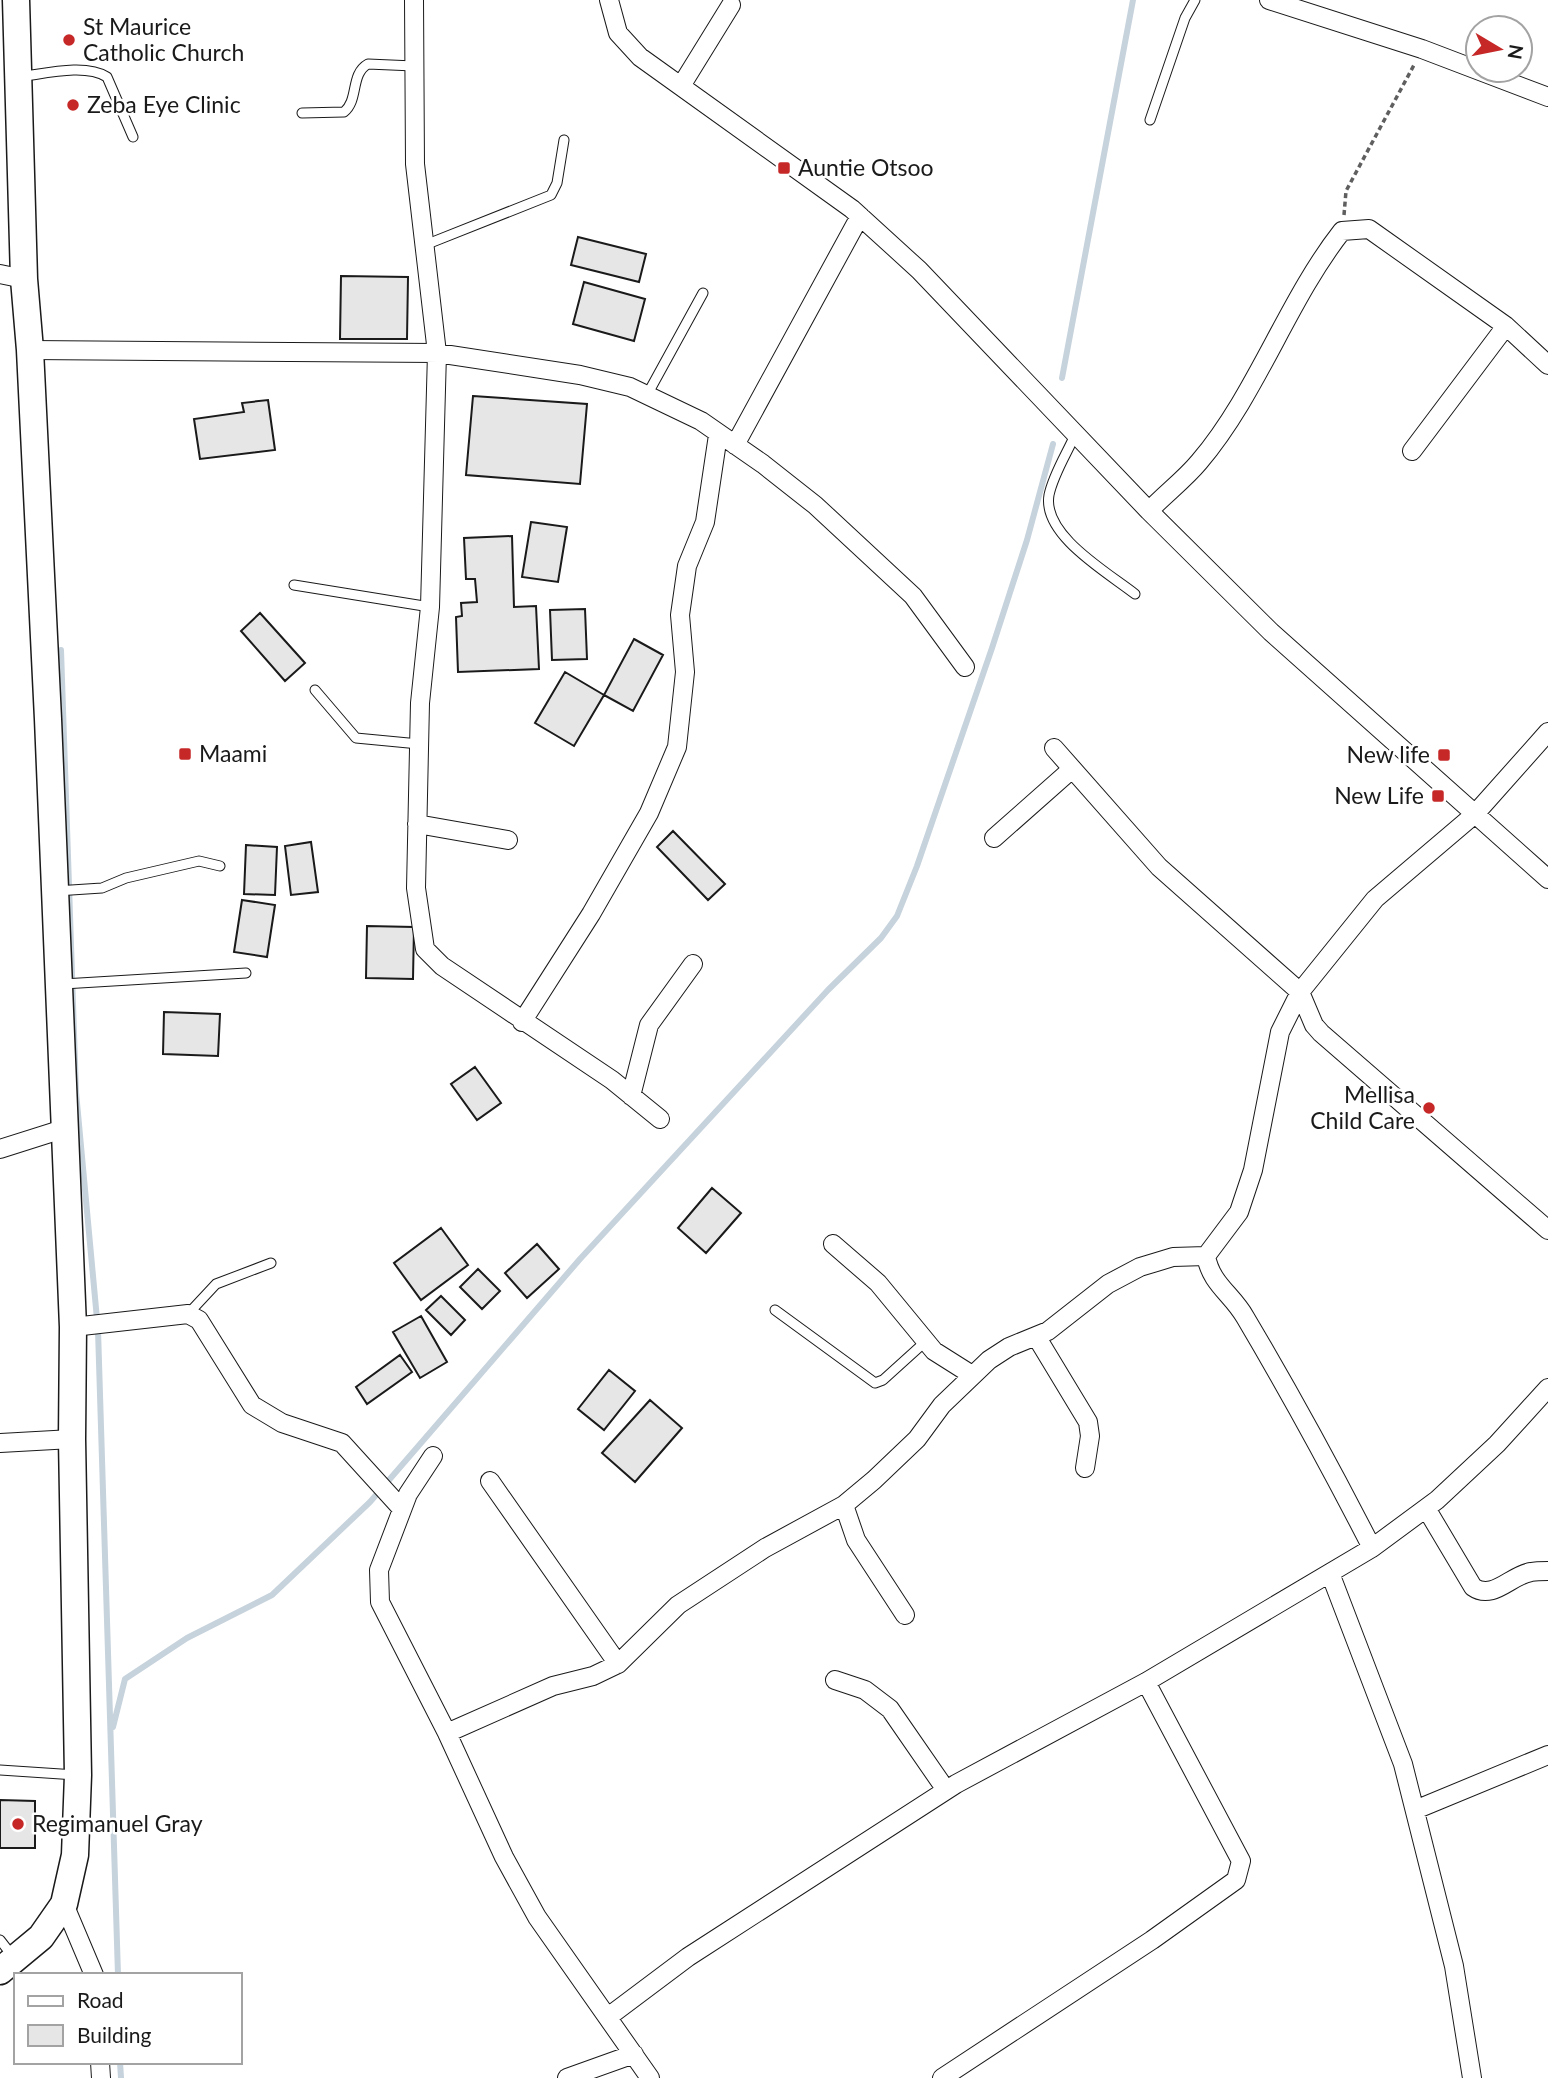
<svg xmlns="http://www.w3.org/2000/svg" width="1548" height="2078" font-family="Lato,sans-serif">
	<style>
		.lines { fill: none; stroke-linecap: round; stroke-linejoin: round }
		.stream { stroke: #c6d2dc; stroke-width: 6 }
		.building { fill: #e6e6e6; stroke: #1a1a1a; stroke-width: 2 }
		.lane-casing { stroke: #1a1a1a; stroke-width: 11 }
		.street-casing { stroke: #1a1a1a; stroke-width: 20 }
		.secondary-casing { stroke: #1a1a1a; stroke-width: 29 }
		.path { stroke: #5f5f5f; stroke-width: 3.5; stroke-dasharray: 5 3.5; stroke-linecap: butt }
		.lane { stroke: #fff; stroke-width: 9 }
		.street { stroke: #fff; stroke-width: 18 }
		.secondary { stroke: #fff; stroke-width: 26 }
		.poi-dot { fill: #c62828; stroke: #fff; stroke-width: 2.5 }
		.labels { text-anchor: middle; stroke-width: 5; stroke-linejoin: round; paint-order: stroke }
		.poi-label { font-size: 23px; fill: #1a1a1a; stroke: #fff; text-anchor: start }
	</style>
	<rect width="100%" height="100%" fill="#fff"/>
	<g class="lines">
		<!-- stream -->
		<path class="stream" d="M1062 378 1133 0
			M61 650 76 1092 98 1330 118 1975
			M113 1727 125 1679 187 1638 272 1595 370 1502 580 1259 828 990 881 938 897 916 917 866 992 648 1027 540 1053 444
			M120 2062 121 2078"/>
	</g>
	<!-- building -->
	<path class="building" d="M578 237 646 254 639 282 571 265Z
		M341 276 408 277 407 339H340Z
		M584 282 645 299 634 341 573 324Z
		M473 396 587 404 580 484 466 475Z
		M268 400 275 450 200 459 194 419 244 412 242 403Z
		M531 522 567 527 558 582 522 577Z
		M512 536 514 607 536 606 539 669 458 672 456 617 462 616 461 603 477 602 475 579H466L464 538Z
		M585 609 587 659 552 660 550 610Z
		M260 613 305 663 285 681 241 631Z
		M634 639 663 655 633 711 604 695Z
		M565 672 604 695 574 746 535 723Z
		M673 831 725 884 708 900 657 847Z
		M311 842 318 892 291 895 285 846Z
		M246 845 277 847 275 895 244 894Z
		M242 900 275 905 267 957 234 952Z
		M367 926 414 927 413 979 366 978Z
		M164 1012 220 1014 218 1056 163 1054Z
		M475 1067 501 1103 477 1120 451 1084Z
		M712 1188 741 1213 706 1253 678 1228Z
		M441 1228 468 1265 421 1300 394 1263Z
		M537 1244 559 1269 527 1298 505 1273Z
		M478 1269 500 1291 482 1309 460 1287Z
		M441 1296 465 1320 451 1335 426 1310Z
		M421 1316 447 1362 420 1378 393 1332Z
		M400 1355 412 1372 367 1404 356 1387Z
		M609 1370 635 1391 604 1430 578 1409Z
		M650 1400 682 1428 635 1482 602 1453Z
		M0 1800 35 1801V1848H0Z"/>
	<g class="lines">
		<!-- lane casing -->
		<g class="lane-casing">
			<path id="lane" d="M19 77C44 74 85 63 107 77L133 137
				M302 113 344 112C359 100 350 74 368 64L414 66
				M1150 120 1185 18 1195 0
				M425 245 551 195 557 183 564 140
				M647 395 703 293
				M1075 435C1067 453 1053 475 1049 495 1042 535 1107 572 1135 594
				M294 585 430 607
				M315 690 356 738 419 744
				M56 891 102 888 126 878 199 861 220 866
				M63 984 246 973
				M775 1310 875 1383 883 1380 925 1342
				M188 1314 216 1284 271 1263
				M0 1770 76 1775
				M0 1940 14 1958"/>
		</g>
		<!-- street casing -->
		<g class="street-casing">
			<path id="street" d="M414 0 415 164 437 353 430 607 420 703 416 888 425 949 442 966 612 1080 660 1119
				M609 0 618 33 640 57 852 209 919 270 1149 511 1271 632 1548 879
				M1269 0 1422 49 1548 97
				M681 86 731 5
				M0 274 24 279
				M30 350 437 353 580 375 630 387 701 421 763 464 815 505 913 596 965 667
				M735 445 860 216
				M1412 451 1506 326
				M1149 511C1165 494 1184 480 1199 462 1257 394 1287 301 1342 231L1369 229 1506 326 1548 365
				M1054 748 1159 867 1300 992 1314 1025 1321 1033 1548 1230
				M417 824 508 840
				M994 838 1072 769
				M522 1022 591 914 649 813 677 747 685 672 680 615 687 566 705 522 718 435
				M631 1096 649 1025 693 964
				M0 1149 63 1129
				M833 1244 878 1283 934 1351 972 1375
				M73 1327 188 1314 199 1320 252 1405 282 1423 342 1443 402 1509
				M1036 1336 1088 1422 1090 1436 1085 1468
				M0 1443 72 1439
				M433 1456 408 1494 379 1570 380 1602 447 1733 504 1857 537 1917 650 2078
				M490 1481 618 1664
				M844 1505 856 1540 905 1615
				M1426 1508 1473 1587C1493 1601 1511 1575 1531 1572 1536 1571 1543 1571 1548 1571
				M1372 1548C1332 1470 1290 1393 1245 1317 1232 1294 1211 1284 1206 1256L1239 1212 1253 1170 1280 1032 1300 992 1375 899 1475 814 1548 732
				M1330 1573 1403 1764 1454 1966 1472 2078
				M835 1680 865 1690 890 1709 946 1790
				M447 1733 553 1686 593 1676 618 1664 678 1605 765 1548 844 1505 874 1480 917 1439 942 1405 989 1360 1009 1347 1048 1331 1108 1284 1140 1267 1173 1257 1206 1256
				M1415 1810 1548 1755
				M64 1904 94 1975
				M608 2017 688 1957 956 1784 1146 1682 1372 1548 1437 1500 1497 1444 1548 1388
				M100 2062 101 2078
				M567 2078 634 2054
				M942 2078 1152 1940 1236 1880 1241 1861 1146 1682"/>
		</g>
		<!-- secondary casing -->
		<g class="secondary-casing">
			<path id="secondary" d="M0 1971 41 1937 64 1904 75 1855 78 1775 72 1439 73 1327 48 719 30 350 24 279 16 0"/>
		</g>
		<!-- path -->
		<path class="path" d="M1344 215 1346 191 1414 65"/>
		<!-- lane -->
		<use href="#lane" class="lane"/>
		<!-- street -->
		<use href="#street" class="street"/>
		<!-- secondary -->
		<use href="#secondary" class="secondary"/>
	</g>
	<!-- markers -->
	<g class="poi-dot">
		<circle cx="69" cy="40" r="7"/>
		<circle cx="73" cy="105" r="7"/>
		<rect x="777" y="161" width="14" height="14" rx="3.5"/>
		<rect x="178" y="747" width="14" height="14" rx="3.5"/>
		<rect x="1437" y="748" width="14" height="14" rx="3.5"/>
		<rect x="1431" y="789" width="14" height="14" rx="3.5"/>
		<circle cx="1429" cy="1108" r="7"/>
		<circle cx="18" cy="1824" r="7"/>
	</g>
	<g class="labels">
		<!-- poi labels -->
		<g class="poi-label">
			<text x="83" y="35">St Maurice<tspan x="83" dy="26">Catholic Church</tspan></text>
			<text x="87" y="113">Zeba Eye Clinic</text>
			<text x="798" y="176">Auntie Otsoo</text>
			<text x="199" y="762">Maami</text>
			<text x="1430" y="763" text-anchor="end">New life</text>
			<text x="1424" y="804" text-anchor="end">New Life</text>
			<text x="1415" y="1103" text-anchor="end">Mellisa<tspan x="1415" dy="26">Child Care</tspan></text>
			<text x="32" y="1832">Regimanuel Gray</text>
		</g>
	</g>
	<!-- legend -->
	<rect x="14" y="1973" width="228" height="91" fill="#ffffff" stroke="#a3a3a3" stroke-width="2"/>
	<rect x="28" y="1996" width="35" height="10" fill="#ffffff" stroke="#a3a3a3" stroke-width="2"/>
	<text x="77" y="2008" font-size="21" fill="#1a1a1a">Road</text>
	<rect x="28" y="2025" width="35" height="21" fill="#e6e6e6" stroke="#a3a3a3" stroke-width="2"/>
	<text x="77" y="2043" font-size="21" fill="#1a1a1a">Building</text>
	<!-- north arrow -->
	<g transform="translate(1499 49) rotate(100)"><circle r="33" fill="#ffffff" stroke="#a3a3a3" stroke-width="2"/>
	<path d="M0-5L12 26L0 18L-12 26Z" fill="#c62828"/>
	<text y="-10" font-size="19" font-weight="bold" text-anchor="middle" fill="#1a1a1a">N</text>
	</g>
</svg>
